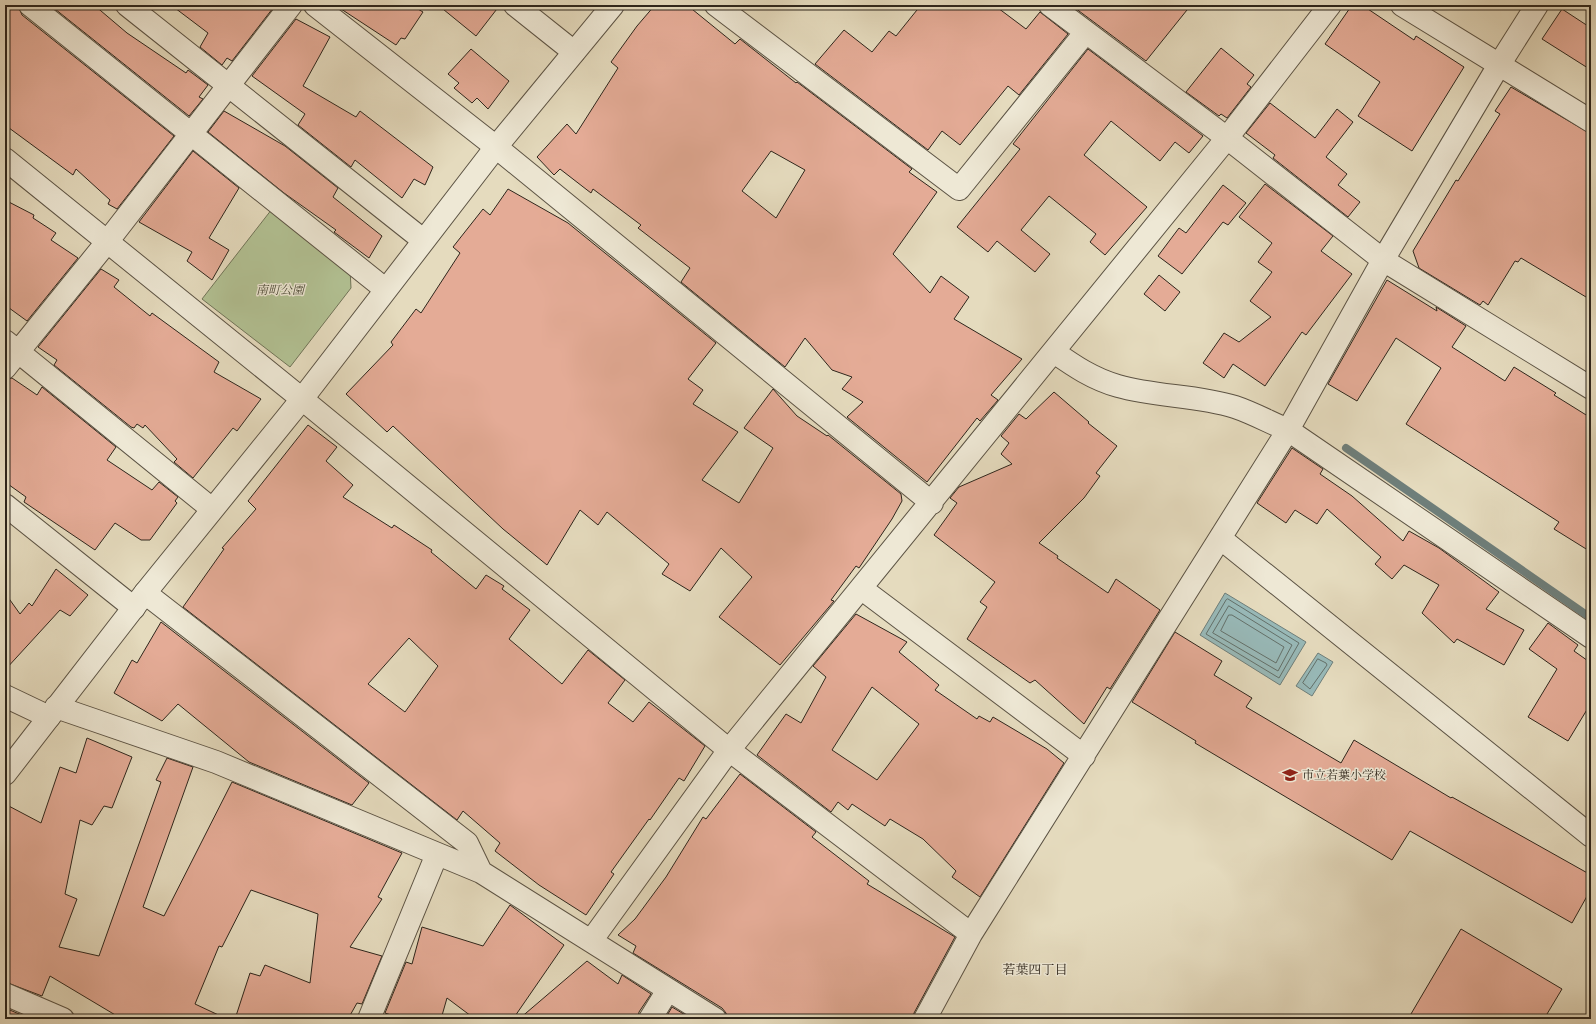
<svg xmlns="http://www.w3.org/2000/svg" width="1596" height="1024" font-family="Vollkorn,'Noto Serif JP',serif">
	<style>
		.green { fill: #b2c193; stroke: #707458 }
		.water { fill: #98b9b8; stroke: #6e7e7a }
		.lines { fill: none; stroke-linecap: round; stroke-linejoin: round }
		.shore { stroke: #63706a; stroke-width: 1 }
		.stream { stroke: #6e7e7a; stroke-width: 8 }
		.building { fill: #e4ab96; stroke: #2e261c; fill-rule: evenodd }
		.minor-casing { stroke: #5c5344; stroke-width: 24 }
		.tertiary-casing { stroke: #5c5344; stroke-width: 24 }
		.minor { stroke: #eee8d5; stroke-width: 22 }
		.tertiary { stroke: #eee8d5; stroke-width: 22 }
		.labels { text-anchor: middle; stroke-width: 3; stroke-linejoin: round; paint-order: stroke }
		.park-label { font-size: 12px; font-style: italic; fill: #4f4d3a; stroke: #eee8d5 }
		.poi-label { font-size: 12px; fill: #2e261c; stroke: #eee8d5; text-anchor: start }
		.neighbourhood-label { font-size: 13px; fill: #2e261c; stroke: #eee8d5 }
	</style>
	<rect width="100%" height="100%" fill="#e5dbbe"/>
	<filter id="stains"><feTurbulence type="fractalNoise" baseFrequency=".005" numOctaves="4"/><feColorMatrix values="0 0 0 0 .2 0 0 0 0 .09 0 0 0 0 .02 0 0 0 .5 -.17"/></filter>
	<radialGradient id="worn" r=".72"><stop offset=".6" stop-color="#630" stop-opacity="0"/><stop offset="1" stop-color="#630" stop-opacity=".3"/></radialGradient>
	<!-- green -->
	<path class="green" d="M272 209 350 269 351 288 290 367 202 299Z"/>
	<!-- water -->
	<path class="water" d="M1225 593 1306 642 1280 685 1200 635Z
		M1318 653 1333 662 1312 696 1296 686Z"/>
	<g class="lines">
		<!-- shore -->
		<path class="shore" d="M1228 599 1299 643 1279 678 1206 634 1226 600Z
			M1229 606 1292 645 1278 671 1213 633Z
			M1229 615H1232L1284 647 1276 663 1221 631Z
			M1318 659 1326 663 1327 665 1310 689 1303 683Z"/>
		<!-- stream -->
		<path class="stream" d="M1346 448 1591 618"/>
	</g>
	<!-- building -->
	<path class="building" d="M5 5H18L22 15 174 136 117 209 108 204 110 200 76 169 73 175 5 125Z
		M50 5H94L127 33 186 73 188 70 208 85 199 97 203 99 189 116Z
		M171 5H267L273 8 232 61 227 58 222 65 200 47 208 33Z
		M335 5H411L423 12 405 39 401 38 396 45Z
		M438 5H500L476 36Z
		M655 5H687L735 44 740 39 796 83 797 82 912 169 909 172 937 192 893 254 930 293 941 276 969 297 954 319 1022 359 991 395 998 400 980 421 977 418 927 482 847 417 863 402 842 389 852 377 832 370 805 338 785 367 681 282 690 268 638 228 641 225 593 189 591 193 560 169 554 175 537 157 567 124 576 134 618 68 611 62 637 26ZM771 151 805 170 776 218 742 191Z
		M921 5H994L1026 29 1040 12 1068 34 1019 95 1008 86 960 145 942 131 928 150 815 64 844 30 872 52 889 31 896 36Z
		M1071 5H1191L1146 61Z
		M1352 5H1362L1414 40 1416 36 1464 67 1412 151 1358 116 1380 82 1325 44Z
		M1562 9 1591 28V70L1542 39Z
		M296 19 330 37 303 86 356 117 360 111 433 167 425 185 414 179 402 198 355 160 351 167 298 125 305 114 252 76Z
		M1221 48 1254 75 1247 84 1251 87 1227 118 1221 114 1219 116 1186 92Z
		M471 49 509 81 488 109 477 98 472 103 454 88 459 83 448 74Z
		M1088 49 1203 136 1189 153 1175 142 1160 161 1111 121 1084 155 1147 207 1105 255 1090 242 1096 234 1049 196 1021 230 1050 254 1035 272 997 241 988 252 957 227 1020 149 1013 144Z
		M1511 87 1591 134V300L1521 258 1518 262 1515 261 1488 305 1483 301 1480 305 1419 268 1413 251 1456 180 1458 181 1500 114 1495 111Z
		M1270 103 1315 138 1337 109 1353 122 1326 157 1347 174 1338 185 1360 202 1348 217 1273 158 1275 155 1246 133Z
		M224 111 285 146 338 188 333 197 382 236 369 258 334 232 336 230 284 193 208 132Z
		M193 151 239 188 209 238 229 250 212 280 187 261 192 252 139 222Z
		M1265 184 1333 236 1321 251 1352 274 1306 335 1302 332 1265 386 1233 364 1224 378 1203 363 1224 333 1239 342 1271 317 1250 301 1272 272 1258 262 1272 243 1239 217Z
		M1223 185 1246 203 1228 225 1223 222 1182 274 1158 256 1179 228 1186 233Z
		M508 189 568 223 716 343 688 379 703 390 693 404 738 432 702 480 739 503 773 448 744 428 773 389 797 416 827 436 828 435 901 494 902 501 892 519 859 568 856 566 831 600 834 601 780 665 719 617 752 577 721 548 690 591 662 574 669 564 607 512 598 525 580 510 547 565 503 529 393 426 387 432 346 394 393 345 391 342 416 309 421 313 460 253 453 247 483 209 490 215Z
		M5 200 34 215 33 218 56 233 51 240 78 258 27 321 5 305Z
		M101 269 119 280 114 287 150 316 152 313 219 362 214 372 261 399 237 431 233 428 193 478 174 462 177 459 145 425 143 428 137 424 134 428 131 427 54 365 57 360 38 347Z
		M1159 275 1180 292 1165 311 1144 294Z
		M1387 280 1437 311 1436 307 1466 326 1452 347 1505 381 1514 367 1556 393 1554 395 1591 418V552L1554 529 1559 522 1406 424 1441 368 1396 338 1357 401 1328 384Z
		M12 378 37 395 42 387 116 447 107 460 152 490 159 482 178 497 175 501 177 503 150 540H141L115 523 95 550 24 502 26 497 5 482V380Z
		M1054 392 1089 422 1088 423 1117 446 1096 473 1100 476 1084 498 1039 543 1058 556 1057 558 1108 593 1116 579 1160 610 1110 689 1107 687 1084 724 1035 680 1030 683 967 639 987 607 980 602 995 582 934 535 957 503 950 498 959 487 1012 464 1001 454 1009 443 1001 436 1019 414 1026 419Z
		M308 425 337 447 326 461 353 485 343 497 392 528 394 525 432 550 431 552 476 589 486 575 504 586 502 589 530 610 509 639 562 684 588 650 625 680 608 703 633 722 649 702 705 746 684 781 679 778 650 820 649 819 611 872 614 874 586 915 539 885 495 851 500 843 463 811 457 820 183 607 224 549 222 548 256 509 248 501ZM409 638 438 666 405 712 368 684Z
		M1292 448 1323 469 1320 474 1352 496 1403 541 1409 531 1439 548 1499 592 1486 609 1524 630 1504 665 1457 639 1454 643 1422 613 1439 585 1404 565 1392 579 1375 564 1381 557 1327 509 1317 524 1295 510 1286 523 1257 503Z
		M56 569 88 595 70 616 60 610 5 670V593L20 614 29 603 32 606Z
		M856 614 907 642 899 652 939 685 935 690 977 719 979 716 990 722 993 717 1047 749 1064 763 980 897 952 877 956 871 923 839 890 819 885 826 852 804 848 810 838 802 831 812 757 755 786 714 801 723 826 677 813 666ZM872 687 919 724 877 780 832 750Z
		M161 622 369 783 352 805 249 762 178 704 162 721 114 693 132 660 137 663Z
		M1548 623 1578 645 1574 651 1591 663V703L1568 741 1528 717 1557 669 1529 649Z
		M1175 632 1222 661 1214 675 1252 698 1246 707 1341 763 1354 740 1451 798 1452 797 1591 875V889L1572 923 1410 831 1392 860 1195 743 1196 741 1132 702Z
		M87 738 132 757 112 808 104 806 92 825 80 820 65 894 77 899 59 947 99 956 161 782 156 780 167 758 193 767 143 907 164 916 232 782 402 853 378 897 382 899 350 947 382 956 362 1004 357 1003 348 1019H235L250 973 260 976 265 965 310 983 318 914 251 890 222 947 219 946 195 1004 227 1019H122L50 976 42 996 5 982V804L41 823 60 767 76 773Z
		M740 774 816 832 812 837 869 881 867 884 955 937 914 1013 913 1019H727L726 1013 722 1008 633 953 636 946 618 935 635 919 666 877 703 817 706 819Z
		M510 905 564 945 513 1019H475L447 998 441 1019H403L385 1013 406 962 412 964 422 927 483 946Z
		M1461 929 1562 989 1544 1019H1408Z
		M587 961 618 984 622 975 651 994 639 1012 638 1019H519Z
		M672 1007 692 1019H665Z
		M5 1008 31 1019H5Z"/>
	<g class="lines">
		<!-- minor casing -->
		<g class="minor-casing">
			<path id="minor" d="M30 5 385 289
				M127 5 423 240
				M315 5 496 147 932 503
				M515 5 574 52
				M716 5 959 189 1085 33
				M1050 5 1227 138 1383 260 1591 388
				M5 159 302 399 729 750 971 934
				M5 341 212 509
				M1054 352C1074 366 1093 379 1118 386 1156 397 1197 395 1235 407 1253 413 1271 423 1288 430L1591 637
				M5 368 107 242 291 5
				M5 505 134 608
				M1220 538 1591 836
				M862 589 1084 756
				M145 593 467 843 481 872
				M5 696 49 717
				M56 707 216 762 481 872 715 1019
				M591 941 729 750 1227 138 1330 5
				M5 994 63 1019
				M369 1019 437 854
				M650 1019 668 990
				M925 1019 971 934 1288 430 1383 260 1499 65 1537 5"/>
		</g>
		<!-- tertiary casing -->
		<g class="tertiary-casing">
			<path id="tertiary" d="M1402 5 1591 121
				M5 774 145 593 302 399 496 147 613 5"/>
		</g>
		<!-- minor -->
		<use href="#minor" class="minor"/>
		<!-- tertiary -->
		<use href="#tertiary" class="tertiary"/>
	</g>
	<!-- icons -->
	<defs>
		<g id="school-bare" transform="scale(1.2)"><path d="M0-5L7-2L0 1L-7-2ZM-4 1L0 2.5L4 1V4Q0 6-4 4Z" fill="#8f2418" stroke="#eee8d5" stroke-width="2.5" paint-order="stroke"/></g>
	</defs>
	<g fill-rule="evenodd">
		<use href="#school-bare" x="1290" y="775"/>
	</g>
	<g class="labels">
		<!-- park labels -->
		<g class="park-label">
			<text x="280" y="294">南町公園</text>
		</g>
		<!-- poi labels -->
		<g class="poi-label">
			<text x="1302" y="779">市立若葉小学校</text>
		</g>
		<!-- neighbourhood labels -->
		<g class="neighbourhood-label">
			<text x="1035" y="974">若葉四丁目</text>
		</g>
	</g>
	<!-- margin -->
	<rect width="1596" height="1024" fill="none" stroke="#e5dbbe" stroke-width="20"/>
	<rect x="6" y="6" width="1584" height="1012" fill="none" stroke="#2e261c" stroke-width="2"/>
	<rect x="10" y="10" width="1576" height="1004" fill="none" stroke="#2e261c"/>
	<rect width="100%" height="100%" filter="url(#stains)"/>
	<rect width="100%" height="100%" fill="url(#worn)"/>
</svg>
